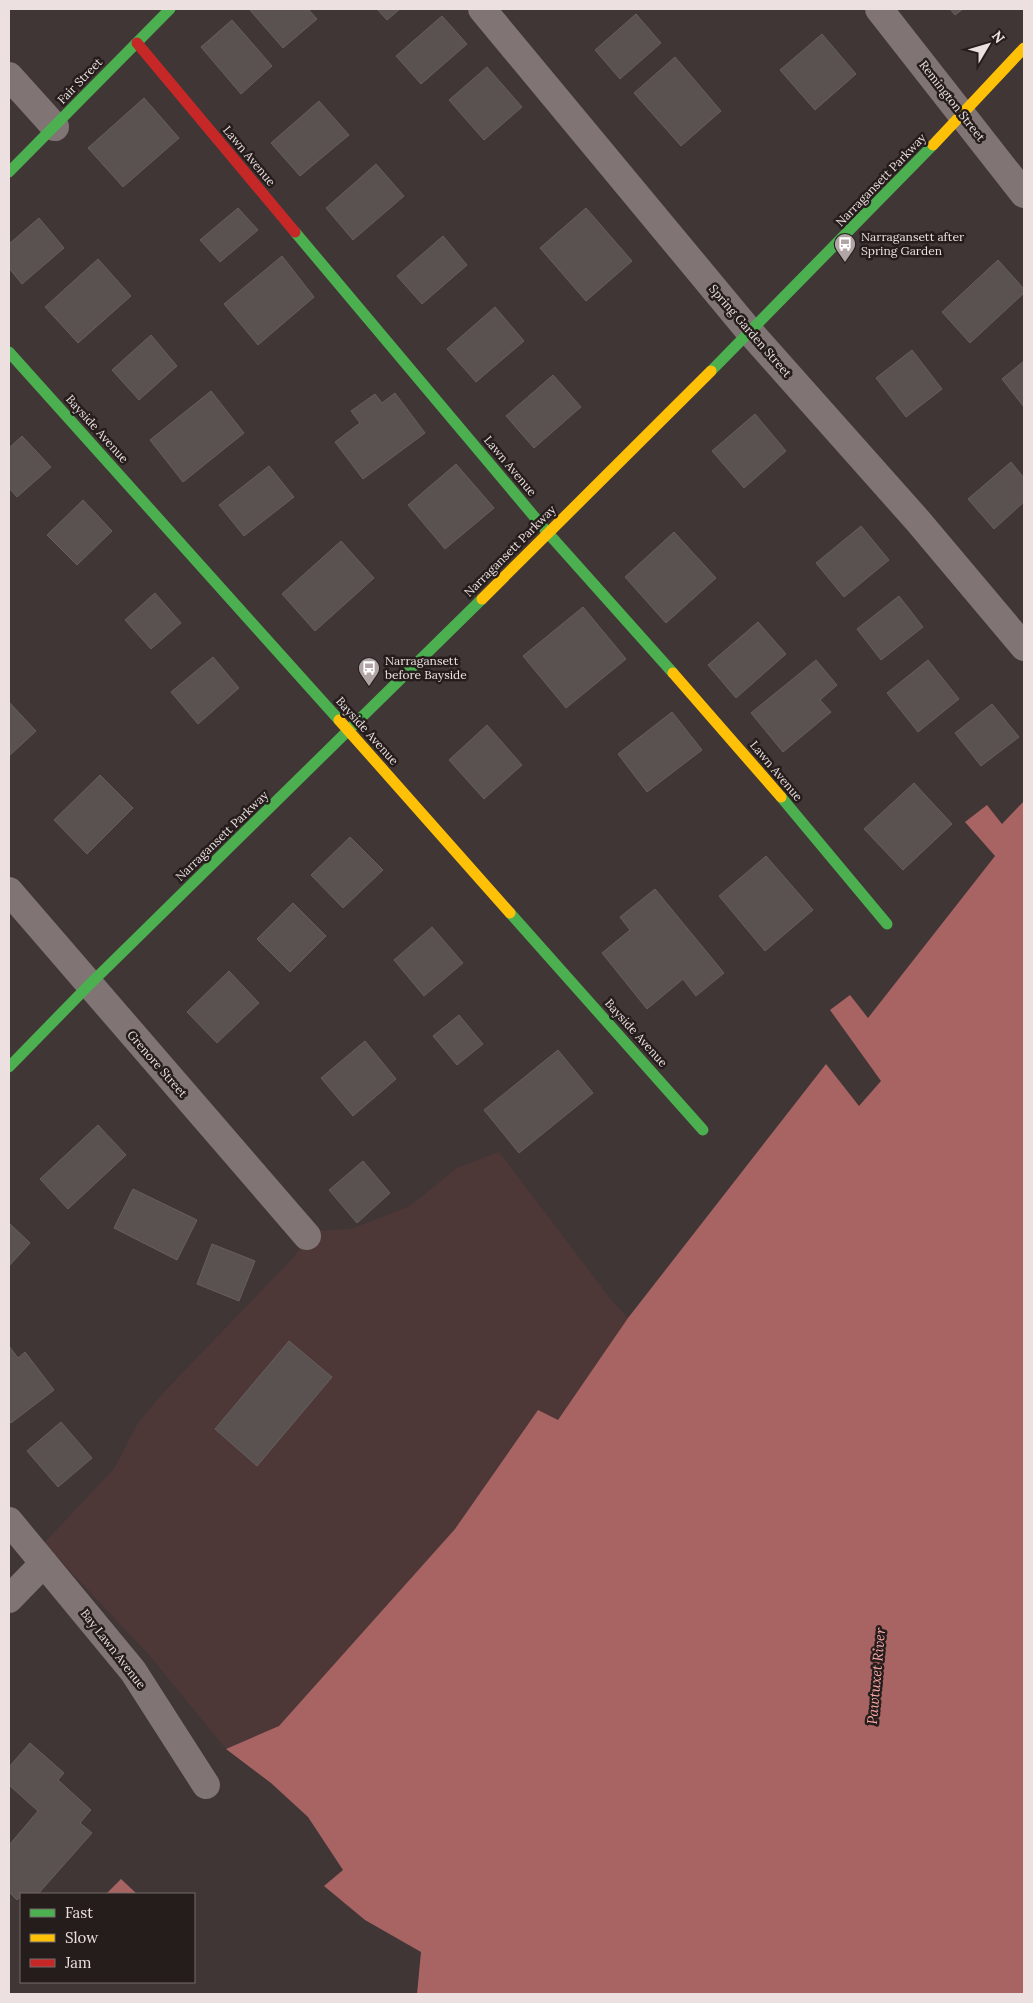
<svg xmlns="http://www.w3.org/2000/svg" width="1033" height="2003" font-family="Lora,serif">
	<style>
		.built { fill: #4e3837 }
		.water { fill: #a86463 }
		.building { fill: #5a5151; stroke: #675f5f }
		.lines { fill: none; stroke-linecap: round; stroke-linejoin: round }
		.street { stroke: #807474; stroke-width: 28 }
		.fast { stroke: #4caf50; stroke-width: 11 }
		.slow { stroke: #ffc107; stroke-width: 11 }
		.jam { stroke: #c62828; stroke-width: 11 }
		.labels { text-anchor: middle; stroke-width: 5; stroke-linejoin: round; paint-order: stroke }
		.street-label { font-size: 12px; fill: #ece0e0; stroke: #251d1c }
		.poi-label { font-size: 12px; fill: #ece0e0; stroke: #251d1c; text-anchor: start }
		.water-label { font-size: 14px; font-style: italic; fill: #feaaa7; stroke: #251d1c }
	</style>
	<rect width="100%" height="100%" fill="#403636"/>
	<!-- built -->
	<path class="built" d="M499 1152 612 1301 628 1318 558 1421 538 1410 455 1529 279 1726 226 1749 151 1657 44 1543 114 1469 138 1423 165 1391 293 1258 313 1231 351 1229 410 1206 457 1168Z"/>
	<!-- water -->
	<path class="water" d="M1024 801V1994H417L421 1952 365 1920 324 1886 343 1870 308 1817 271 1783 226 1749 279 1726 455 1529 538 1410 558 1420 628 1318 826 1064 859 1106 881 1081 830 1010 850 995 868 1018 995 856 965 822 987 805 1002 824Z
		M121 1879 137 1894H106Z"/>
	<!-- building -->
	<path class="building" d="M249 9H308L317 19 283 48Z
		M377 9H400L387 20Z
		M950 9H963L955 15Z
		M636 14 661 43 620 79 595 50Z
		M442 16 467 44 421 84 396 56Z
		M232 20 272 66 241 94 201 47Z
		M822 34 856 74 815 110 780 70Z
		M675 57 721 111 681 146 634 93Z
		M487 67 522 107 484 140 449 100Z
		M144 98 179 138 123 187 88 148Z
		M319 101 349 135 300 176 271 143Z
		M376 164 404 196 353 240 326 208Z
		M238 208 258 230 220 262 200 240Z
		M586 208 632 261 586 301 540 248Z
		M39 218 64 248 22 284 9 268V244Z
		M443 236 467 265 422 304 397 276Z
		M282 256 314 297 258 345 224 304Z
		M98 259 131 296 78 343 45 307Z
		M998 260 1024 289V293L970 343 942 312Z
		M495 307 524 341 476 382 447 349Z
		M151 335 177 366 139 400 112 370Z
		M912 350 942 389 906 417 876 378Z
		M1024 361V407L1002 379Z
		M553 375 581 407 534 448 506 416Z
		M211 391 244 433 183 482 150 440Z
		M395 393 425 433 363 479 335 442 360 423 351 411 375 394 382 403Z
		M755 414 786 451 744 488 712 451Z
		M22 436 51 467 17 497 9 488V448Z
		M1011 462 1024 478V502L994 529 968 499Z
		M456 464 494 508 445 549 408 505Z
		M269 466 294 497 244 536 219 505Z
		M83 500 112 531 77 565 47 535Z
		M861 526 889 560 844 597 816 563Z
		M674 532 716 578 666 623 625 577Z
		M341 541 374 578 315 631 282 594Z
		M155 593 181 623 151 649 125 620Z
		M899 596 923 627 881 660 857 629Z
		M583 607 626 659 566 708 523 656Z
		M758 622 786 654 736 698 708 665Z
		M213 657 239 688 198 724 171 692Z
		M816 660 837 685 820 700 831 712 783 752 751 713Z
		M928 660 959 699 918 732 887 693Z
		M9 702 36 731 9 756Z
		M992 704 1019 737 981 766 955 733Z
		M672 712 702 750 647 792 618 754Z
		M487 725 522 765 484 799 449 760Z
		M100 775 133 808 87 854 54 820Z
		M914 783 952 824 903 870 864 829Z
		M350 837 383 870 343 908 311 875Z
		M766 856 813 910 765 951 719 896Z
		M655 889 724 973 696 996 683 979 647 1009 602 953 630 930 620 917Z
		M293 903 326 936 290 972 257 939Z
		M432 927 463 963 424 996 394 960Z
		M229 971 259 1003 217 1043 187 1012Z
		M459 1015 483 1044 457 1065 433 1036Z
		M365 1041 396 1079 353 1116 321 1078Z
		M558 1050 593 1093 519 1153 484 1110Z
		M98 1125 126 1155 68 1209 40 1179Z
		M363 1161 390 1193 357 1223 329 1190Z
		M133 1189 197 1220 177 1260 114 1228Z
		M9 1223 30 1243 9 1266Z
		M212 1244 255 1261 239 1301 197 1284Z
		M289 1341 332 1377 257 1466 215 1429Z
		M9 1346 18 1358 25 1352 54 1390 11 1423 9 1420Z
		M61 1422 92 1458 58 1487 27 1451Z
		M30 1743 64 1773 58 1780 91 1810 80 1823 92 1833 38 1894H26L24 1893 17 1900 9 1892V1842L10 1844 38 1811 9 1785V1767Z"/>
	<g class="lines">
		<!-- street -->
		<path class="street" d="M482 9 750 332 918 521 1024 647
			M879 9 1024 194
			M9 76 55 127
			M9 891 307 1236
			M9 1521 133 1671 206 1785
			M9 1599 44 1563"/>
		<!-- fast -->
		<path class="fast" d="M9 172 170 9
			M295 232 548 533 673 673
			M9 352 339 720
			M711 371 933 145
			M781 797 887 924
			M510 913 703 1130
			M9 1067 89 985 482 599"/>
		<!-- slow -->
		<path class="slow" d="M933 145 1024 48
			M482 599 711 371
			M673 673 781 797
			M339 720 510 913"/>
		<!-- jam -->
		<path class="jam" d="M137 43 295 232"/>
	</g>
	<!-- icons -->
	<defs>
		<g id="bus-pin" transform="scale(1.125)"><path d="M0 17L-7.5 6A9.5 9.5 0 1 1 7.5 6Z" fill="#b0a4a4" stroke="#251d1c"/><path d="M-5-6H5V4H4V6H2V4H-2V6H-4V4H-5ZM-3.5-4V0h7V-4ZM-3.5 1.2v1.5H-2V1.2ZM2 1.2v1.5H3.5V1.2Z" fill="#fff"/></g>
	</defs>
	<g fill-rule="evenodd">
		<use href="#bus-pin" x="845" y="244"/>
		<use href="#bus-pin" x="369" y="668"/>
	</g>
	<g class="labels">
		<!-- street labels -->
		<g class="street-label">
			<text transform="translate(80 81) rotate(-46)" y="4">Fair Street</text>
			<text transform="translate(952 101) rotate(52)" y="4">Remington Street</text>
			<text transform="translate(249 156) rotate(50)" y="4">Lawn Avenue</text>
			<text transform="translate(881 180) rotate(-46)" y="4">Narragansett Parkway</text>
			<text transform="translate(750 331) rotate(49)" y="4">Spring Garden Street</text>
			<text transform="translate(97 429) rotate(48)" y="4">Bayside Avenue</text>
			<text transform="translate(510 466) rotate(50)" y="4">Lawn Avenue</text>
			<text transform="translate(510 551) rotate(-45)" y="4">Narragansett Parkway</text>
			<text transform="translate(367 731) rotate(48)" y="4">Bayside Avenue</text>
			<text transform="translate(776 771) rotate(50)" y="4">Lawn Avenue</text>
			<text transform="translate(222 836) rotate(-44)" y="4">Narragansett Parkway</text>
			<text transform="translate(636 1033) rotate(48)" y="4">Bayside Avenue</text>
			<text transform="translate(157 1064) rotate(49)" y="4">Grenore Street</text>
			<text transform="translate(113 1649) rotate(52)" y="4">Bay Lawn Avenue</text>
		</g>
		<!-- poi labels -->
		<g class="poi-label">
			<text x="861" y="241">Narragansett after<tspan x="861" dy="14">Spring Garden</tspan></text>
			<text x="385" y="665">Narragansett<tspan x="385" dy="14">before Bayside</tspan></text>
		</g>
		<!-- water labels -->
		<g class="water-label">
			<text transform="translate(876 1676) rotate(-85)" y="5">Pawtuxet River</text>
		</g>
	</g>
	<!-- border -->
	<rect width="1033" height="2003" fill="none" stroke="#ece0e0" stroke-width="20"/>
	<!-- legend -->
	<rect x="20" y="1893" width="175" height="90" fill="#251d1c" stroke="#756b6a"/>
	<rect x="30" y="1909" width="25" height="8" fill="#4caf50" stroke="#756b6a"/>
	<text x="65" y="1918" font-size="15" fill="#ece0e0">Fast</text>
	<rect x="30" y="1934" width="25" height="8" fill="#ffc107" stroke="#756b6a"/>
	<text x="65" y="1943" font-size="15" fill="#ece0e0">Slow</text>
	<rect x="30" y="1959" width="25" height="8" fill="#c62828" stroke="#756b6a"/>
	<text x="65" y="1968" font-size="15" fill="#ece0e0">Jam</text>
	<!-- north arrow -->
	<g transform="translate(988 45) rotate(52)" stroke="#251d1c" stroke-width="4" paint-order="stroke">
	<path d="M0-4L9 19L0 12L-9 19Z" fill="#ece0e0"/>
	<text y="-8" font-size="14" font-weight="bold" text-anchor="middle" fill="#ece0e0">N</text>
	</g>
</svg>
